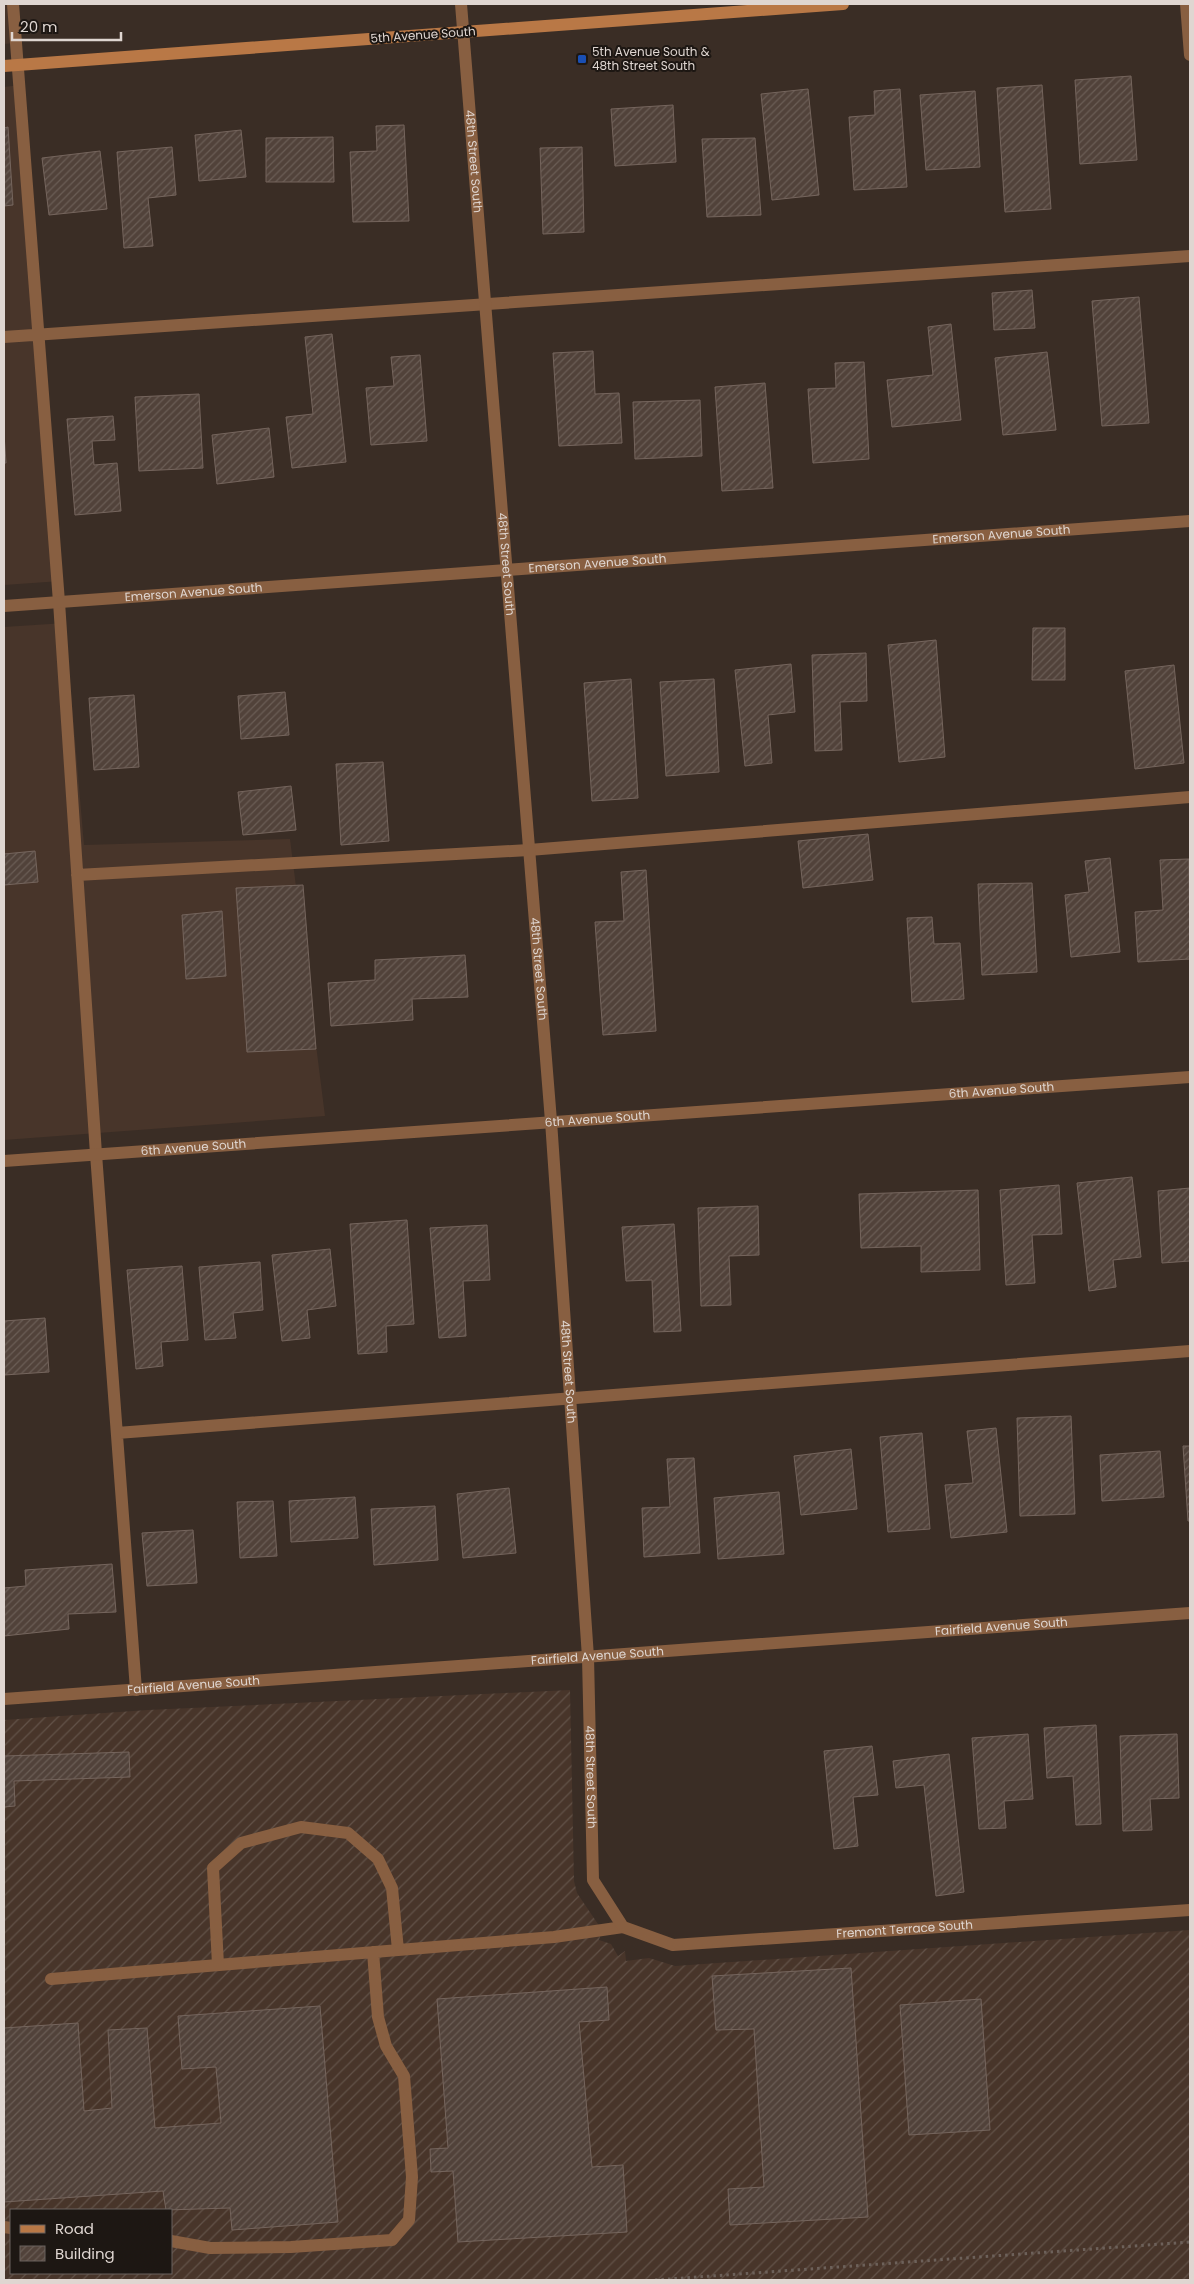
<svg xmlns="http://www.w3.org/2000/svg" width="1194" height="2284" font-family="Poppins,sans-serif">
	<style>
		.built { fill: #48352a }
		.industrial { fill: url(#industrial-furrows); fill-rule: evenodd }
		.building { fill: url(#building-hatch); stroke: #75655d }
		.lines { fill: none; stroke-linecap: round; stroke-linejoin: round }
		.path { stroke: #6d615a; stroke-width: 3; stroke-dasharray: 2.5 4; stroke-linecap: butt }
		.lane { stroke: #885f41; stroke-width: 12 }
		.street { stroke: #885f41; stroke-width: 12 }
		.secondary { stroke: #b97846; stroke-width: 12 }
		.transit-dot { fill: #1a4fb4; stroke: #1d1713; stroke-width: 2 }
		.labels { text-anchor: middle; stroke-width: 4; stroke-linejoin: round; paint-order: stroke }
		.street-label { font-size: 12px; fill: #dfd6d1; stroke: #1d1713 }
		.poi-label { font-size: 12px; fill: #dfd6d1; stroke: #1d1713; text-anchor: start }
	</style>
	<defs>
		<pattern id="industrial-furrows" width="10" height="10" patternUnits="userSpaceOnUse" patternTransform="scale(1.25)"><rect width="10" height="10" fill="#48352a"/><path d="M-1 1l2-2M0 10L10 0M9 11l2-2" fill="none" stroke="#625248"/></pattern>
		<pattern id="building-hatch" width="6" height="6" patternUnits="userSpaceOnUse" patternTransform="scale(1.25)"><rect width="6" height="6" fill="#51423a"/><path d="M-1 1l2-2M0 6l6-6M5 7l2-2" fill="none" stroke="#6a5d55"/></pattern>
	</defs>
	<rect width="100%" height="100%" fill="#3a2d25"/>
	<!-- built -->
	<path class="built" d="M4 4H13L17 43 4 44Z
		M20 85 61 581 4 585V87Z
		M65 623 84 845 290 839 325 1116 4 1140V627Z"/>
	<!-- industrial -->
	<path class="industrial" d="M570 1690 574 1881 577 1893 602 1930 599 1940 611 1944 618 1956 625 1951 626 1961 649 1958 675 1966 1190 1930V2280H4V1720L148 1710ZM11 2210H171V2273H11Z"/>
	<!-- building -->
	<path class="building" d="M1131 76 1137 160 1080 164 1075 80Z
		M1042 85 1051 209 1005 212 997 88Z
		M808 89 819 195 772 200 761 94Z
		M900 89 907 187 854 190 849 117 875 115 874 91Z
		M975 91 980 167 926 170 920 95Z
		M673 105 676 162 615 166 611 109Z
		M404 125 409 221 353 222 350 152 377 151 376 126Z
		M8 127 13 205 4 206V128Z
		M241 130 246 177 199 181 195 135Z
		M333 137 334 182H266V138Z
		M755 138 761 215 707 217 702 139Z
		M172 147 176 195 148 198 153 246 124 248 117 152Z
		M582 147 584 232 543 234 540 148Z
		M100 151 107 209 49 215 42 158Z
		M1032 290 1035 328 994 330 992 293Z
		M1139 297 1149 423 1102 426 1092 301Z
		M951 324 961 420 892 427 887 380 933 375 928 327Z
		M332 334 346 462 292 468 286 417 313 414 305 337Z
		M593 351 595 394 619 393 622 443 559 446 553 353Z
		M1047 352 1056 430 1003 435 995 358Z
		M420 355 427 441 371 445 366 388 394 386 391 357Z
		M864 362 869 459 813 463 808 389 836 388 835 363Z
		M765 383 773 488 722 491 715 387Z
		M199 394 203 468 139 471 135 397Z
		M700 400 702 456 635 459 633 402Z
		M113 416 115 440 92 441 94 465 117 463 121 511 75 515 67 419Z
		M269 428 274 477 217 484 212 435Z
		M4 434 6 463H4Z
		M1033 628H1065V680H1032Z
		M936 640 945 757 899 762 888 645Z
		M866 653 867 701 840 702 842 750 815 751 812 655Z
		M791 664 795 712 768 715 772 763 745 766 735 670Z
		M1174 665 1184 763 1135 769 1125 671Z
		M631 679 638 798 592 801 584 683Z
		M714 679 719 772 666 776 660 682Z
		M285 692 289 735 241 739 238 696Z
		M134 695 139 767 94 770 89 698Z
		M383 762 389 841 341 845 336 764Z
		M291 786 296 830 243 835 238 792Z
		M868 834 873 880 803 888 798 841Z
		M35 851 38 882 4 885V854Z
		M1110 858 1120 952 1071 957 1065 895 1089 892 1085 861Z
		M1189 859 1190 959 1138 962 1135 912 1163 910 1160 860Z
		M646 870 656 1031 603 1035 595 922 624 921 621 872Z
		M1032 883 1037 972 982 975 978 884Z
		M303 885 316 1049 247 1052 236 888Z
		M222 911 226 976 186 979 182 915Z
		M932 917 934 944 960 943 964 999 912 1002 907 918Z
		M465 955 468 997 412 999 413 1020 331 1026 328 983 375 980V960Z
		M1132 1177 1141 1257 1113 1260 1116 1287 1089 1291 1077 1183Z
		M1059 1185 1062 1234 1032 1235 1035 1283 1006 1285 1000 1190Z
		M1190 1188V1264V1261L1162 1263 1158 1191Z
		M978 1190 980 1270 921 1272V1246L861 1248 859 1194Z
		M758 1206 759 1255 729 1256 731 1305 701 1306 698 1208Z
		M407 1220 414 1324 386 1326 387 1352 358 1354 350 1224Z
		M674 1224 681 1331 654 1332 652 1280 626 1281 622 1227Z
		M487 1225 490 1280 463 1281 466 1336 439 1338 430 1228Z
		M330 1249 336 1306 307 1310 310 1338 282 1341 272 1255Z
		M260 1262 263 1310 233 1313 236 1338 205 1340 199 1267Z
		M182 1266 188 1340 161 1342 163 1366 136 1369 127 1270Z
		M45 1318 49 1372 4 1375V1321Z
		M1071 1416 1075 1514 1020 1516 1017 1418Z
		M996 1428 1007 1532 951 1538 945 1485 973 1483 967 1431Z
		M922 1433 930 1529 888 1532 880 1437Z
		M1183 1446H1190V1521H1188Z
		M851 1449 857 1509 801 1515 794 1456Z
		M1160 1451 1164 1497 1102 1501 1100 1455Z
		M694 1458 700 1553 644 1557 642 1508 670 1507 667 1459Z
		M509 1488 516 1553 463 1558 457 1494Z
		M779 1492 784 1554 718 1559 714 1498Z
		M355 1497 358 1538 291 1542 289 1501Z
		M273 1501 277 1556 240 1558 237 1502Z
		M435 1506 438 1560 374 1565 371 1509Z
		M193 1530 197 1583 147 1586 142 1533Z
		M112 1564 116 1612 68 1614 69 1629 4 1636V1588L26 1586 25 1570Z
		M1096 1725 1101 1824 1076 1825 1073 1776 1047 1778 1044 1728Z
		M1028 1734 1033 1799 1004 1801 1006 1828 979 1829 972 1738Z
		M1177 1734 1179 1798 1150 1799 1152 1830 1123 1831 1120 1736Z
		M872 1746 878 1795 853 1797 858 1846 834 1849 824 1751Z
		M129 1752 130 1777 14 1781 15 1806 4 1807V1756Z
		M949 1754 964 1892 936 1896 924 1785 896 1788 893 1761Z
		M851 1968 868 2217 730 2225 728 2189 764 2187 754 2029 716 2030 712 1976Z
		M607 1987 609 2020 579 2022 592 2167 623 2165 627 2232 458 2242 453 2171 431 2172 430 2149 448 2148 437 1999Z
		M981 1999 990 2130 909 2135 900 2005Z
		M320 2006 338 2222 232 2230 230 2208 166 2210 163 2191 4 2202V2028L78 2023 84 2111 112 2108 108 2030 147 2028 155 2128 221 2123 216 2067 182 2069 178 2016Z"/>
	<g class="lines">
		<!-- path -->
		<path class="path" d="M655 2280 1190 2242"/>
		<!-- lane -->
		<path class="lane" d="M13 4 59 602 96 1154 136 1690
			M4 337 1190 256
			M77 875 529 850 1190 797
			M117 1433 1190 1351
			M218 1965 213 1868 241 1843 301 1827 348 1833 378 1859 392 1888 398 1950
			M51 1979 554 1937 623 1927
			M4 2227 11 2228
			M171 2241 210 2248 291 2247 392 2240 409 2220 412 2177 404 2076 386 2046 378 2017 373 1952"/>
		<!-- street -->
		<g class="street">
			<path id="s1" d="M461 4 551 1121 588 1657 593 1880 623 1927 673 1945 1190 1910"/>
			<path d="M1186 4 1190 55"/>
			<path id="s2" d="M4 606 1190 521"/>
			<path id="s3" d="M4 1161 1190 1077"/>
			<path id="s4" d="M4 1699 1190 1613"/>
		</g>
		<!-- secondary -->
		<path class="secondary" d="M4 66 843 4"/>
	</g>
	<!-- markers -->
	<rect class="transit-dot" x="577" y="54" width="10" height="10" rx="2.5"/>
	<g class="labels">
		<!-- street labels -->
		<g class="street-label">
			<text transform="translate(423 35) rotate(-4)" y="4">5th Avenue South</text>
			<text dy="4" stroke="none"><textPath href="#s1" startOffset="158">48th Street South</textPath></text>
			<text dy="4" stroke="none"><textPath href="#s2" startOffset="1000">Emerson Avenue South</textPath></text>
			<text dy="4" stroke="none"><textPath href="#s2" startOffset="595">Emerson Avenue South</textPath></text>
			<text dy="4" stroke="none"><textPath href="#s1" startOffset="562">48th Street South</textPath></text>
			<text dy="4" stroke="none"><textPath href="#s2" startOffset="190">Emerson Avenue South</textPath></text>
			<text dy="4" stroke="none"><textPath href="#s1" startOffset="968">48th Street South</textPath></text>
			<text dy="4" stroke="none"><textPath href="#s3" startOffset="1000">6th Avenue South</textPath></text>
			<text dy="4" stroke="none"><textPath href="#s3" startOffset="595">6th Avenue South</textPath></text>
			<text dy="4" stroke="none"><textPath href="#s3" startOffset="190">6th Avenue South</textPath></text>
			<text dy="4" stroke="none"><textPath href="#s1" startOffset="1372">48th Street South</textPath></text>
			<text dy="4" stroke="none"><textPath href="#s4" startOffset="1000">Fairfield Avenue South</textPath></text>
			<text dy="4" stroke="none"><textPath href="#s4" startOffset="595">Fairfield Avenue South</textPath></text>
			<text dy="4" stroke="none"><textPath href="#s4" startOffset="190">Fairfield Avenue South</textPath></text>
			<text dy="4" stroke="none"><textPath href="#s1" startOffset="1778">48th Street South</textPath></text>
			<text dy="4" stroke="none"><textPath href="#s1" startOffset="2222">Fremont Terrace South</textPath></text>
		</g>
		<!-- poi labels -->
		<g class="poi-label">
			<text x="592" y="56">5th Avenue South &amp;<tspan x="592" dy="14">48th Street South</tspan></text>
		</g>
	</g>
	<!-- border -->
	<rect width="1194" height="2284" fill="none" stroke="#dfd6d1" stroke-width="10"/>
	<!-- legend -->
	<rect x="10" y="2209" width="162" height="65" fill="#1d1713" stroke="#6b635f"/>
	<rect x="20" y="2225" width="25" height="8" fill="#b97846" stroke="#6b635f"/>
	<text x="55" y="2234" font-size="15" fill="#dfd6d1">Road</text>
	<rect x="20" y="2246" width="25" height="15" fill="url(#building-hatch)" stroke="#6b635f"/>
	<text x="55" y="2259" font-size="15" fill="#dfd6d1">Building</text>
	<!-- scale -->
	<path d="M12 32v8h109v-8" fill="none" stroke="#dfd6d1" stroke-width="2.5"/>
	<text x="20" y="32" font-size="15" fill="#dfd6d1" stroke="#1d1713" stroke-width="4" paint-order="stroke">20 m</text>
</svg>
